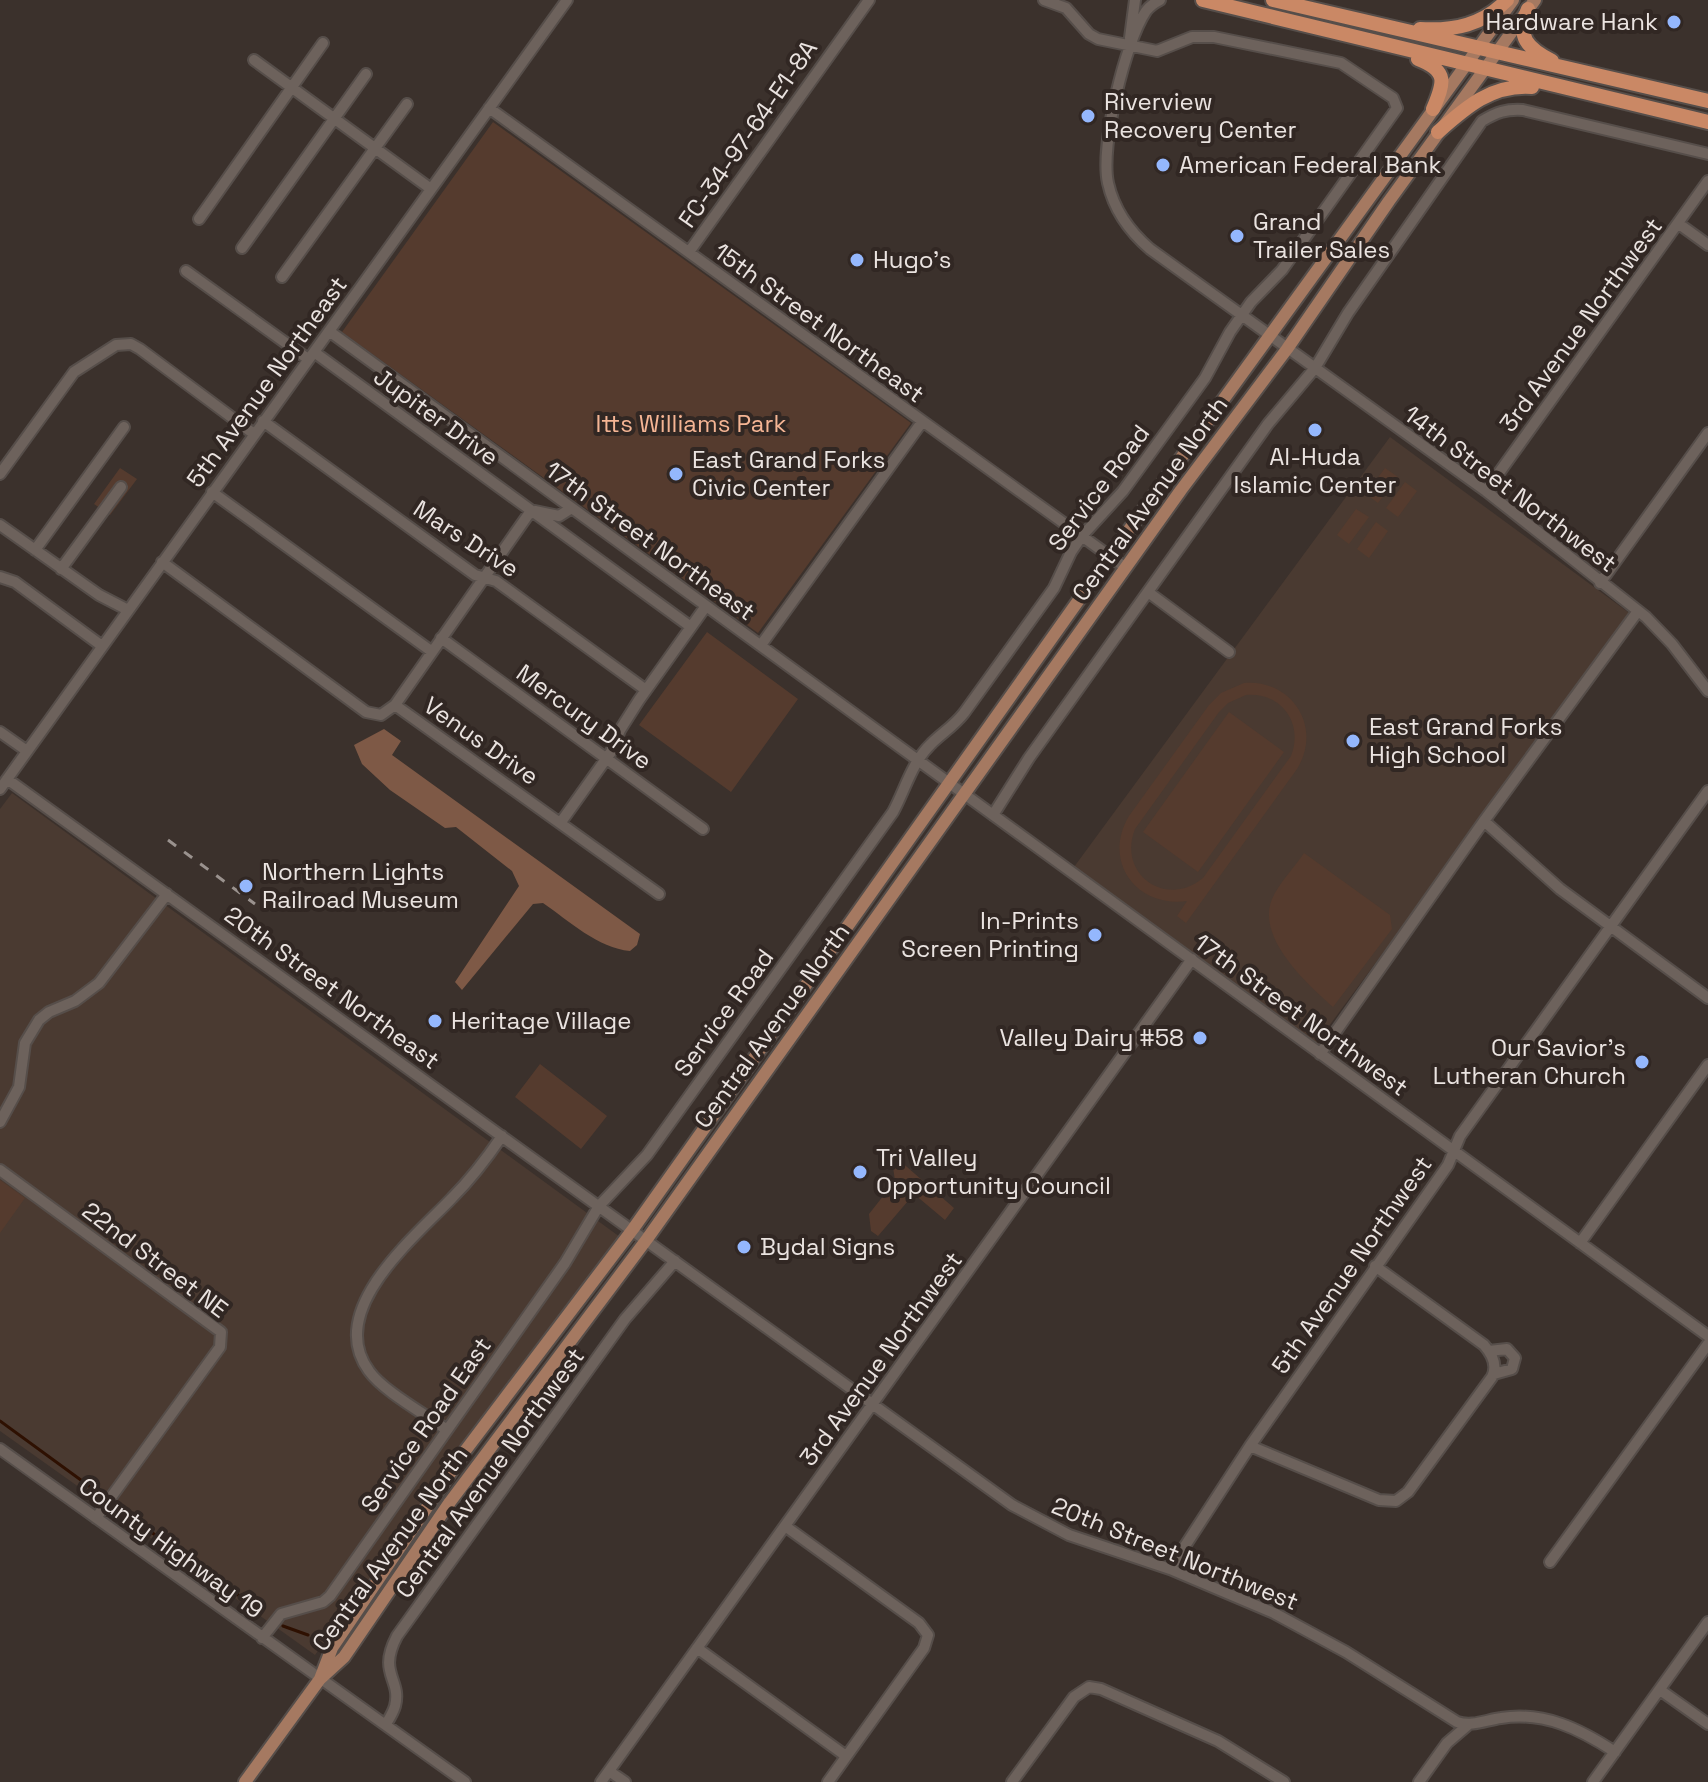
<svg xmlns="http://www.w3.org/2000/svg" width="1708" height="1782" font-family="'Space Grotesk',sans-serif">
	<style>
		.built { fill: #4a3a31 }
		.green { fill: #553b2e; fill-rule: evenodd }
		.forest { fill: #7e5946 }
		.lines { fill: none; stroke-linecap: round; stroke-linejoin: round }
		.stream { stroke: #2e1001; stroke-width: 3 }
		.minor-casing { stroke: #564e4a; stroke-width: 14 }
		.major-casing { stroke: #564e4a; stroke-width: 16 }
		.highway-casing { stroke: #564e4a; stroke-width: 18 }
		.minor { stroke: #6d625c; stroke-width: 10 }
		.major { stroke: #a57961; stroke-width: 12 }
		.highway { stroke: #ca8865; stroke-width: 14 }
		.rail { stroke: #9a928e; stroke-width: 3; stroke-dasharray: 10 10; stroke-linecap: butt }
		.poi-dot { fill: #94b7fd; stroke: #312723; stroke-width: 3 }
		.labels { text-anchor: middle; stroke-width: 8; stroke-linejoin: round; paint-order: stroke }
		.poi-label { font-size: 24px; fill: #eae3e0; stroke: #312723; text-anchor: start }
		.street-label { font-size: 24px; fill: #eae3e0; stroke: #312723 }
		.park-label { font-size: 24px; fill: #f5b594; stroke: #312723 }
	</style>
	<rect width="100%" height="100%" fill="#3b312c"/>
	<!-- built -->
	<path class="built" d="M1390 437 1632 615 1315 1045 1074 867Z
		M12 793 620 1237 315 1655 0 1431V809Z"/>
	<!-- green -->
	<path class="green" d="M493 122 911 423 758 633 342 332Z
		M120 468 137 479 110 515 94 504Z
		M1385 468 1398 477 1378 503 1366 494Z
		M1405 482 1417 491 1398 517 1386 508Z
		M1356 509 1369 517 1349 544 1337 535Z
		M1376 522 1388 531 1369 558 1357 549Z
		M707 632 798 699 731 792 639 725Z
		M1244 683C1292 679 1323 727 1297 769L1186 923 1177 916 1187 901C1136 908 1102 861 1129 816L1209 705 1221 693ZM1246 695C1281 692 1304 723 1291 756L1203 878C1166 909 1117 874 1135 829L1219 712 1228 703Z
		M1229 712 1284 752 1198 872 1143 832Z
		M1304 853 1390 915 1392 929 1333 1007C1307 984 1256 938 1272 899 1279 883 1294 868 1304 853Z
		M540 1064 607 1116 581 1149 515 1097Z
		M891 1153 954 1208 945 1220 914 1194 878 1236 871 1231 869 1214 895 1181Z
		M0 1180 25 1198 0 1233Z"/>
	<!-- forest -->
	<path class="forest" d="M384 729 401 741 392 755 640 934 637 945 630 951C598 948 569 921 543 903L533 904 462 990 455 982 519 886 512 871 456 827 445 828 390 790 362 764 354 745Z"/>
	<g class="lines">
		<!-- stream -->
		<path class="stream" d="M0 1421 100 1494
			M118 1508 259 1610
			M283 1626 308 1635"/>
		<!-- minor casing -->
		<g class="minor-casing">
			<path id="minor" d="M1160 0C1154 3 1150 6 1146 11 1125 42 1100 146 1108 183 1114 210 1129 231 1150 249L1486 491 1646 617 1672 644 1708 691
				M1130 38 1135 0
				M254 60 431 189
				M489 108 1126 568
				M199 219 323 43
				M1679 224 1708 245
				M242 248 366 74
				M689 252 869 0
				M186 271 308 359
				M282 277 407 104
				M329 331 1708 1336
				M314 352 691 627
				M263 421 475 575 496 581 646 690
				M0 474 74 372 116 345 131 344 140 349 254 434
				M1486 491 1708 181
				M212 492 431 651
				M0 525 99 595 128 610
				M35 550 124 427
				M162 562 366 712 381 715 395 705 659 894
				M61 569 121 487
				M0 577 15 582 102 646
				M1600 583 1708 433
				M1148 592 1229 652
				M441 638 703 829
				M761 645 922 422
				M395 705 528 515 535 511 559 516 570 509
				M0 732 27 751
				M7 779 1012 1505 1069 1535 1170 1569 1274 1613 1346 1652 1457 1722C1472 1727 1486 1720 1501 1718 1544 1711 1580 1729 1615 1752
				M0 789 567 0
				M993 815 1029 758 1268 424 1315 368 1348 313 1482 121C1497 112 1506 109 1523 110L1708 154
				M1484 821 1560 889 1708 998
				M561 822 611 752 620 730 639 700 706 606
				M1320 1054 1484 821 1638 611
				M0 1122 19 1087 25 1043 39 1020 49 1012 75 1001 99 983 167 894
				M0 1170 221 1332 220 1347 96 1518
				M1580 1243 1708 1065
				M1489 1351 1507 1349 1515 1358 1512 1369 1494 1374
				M447 1430C425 1414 383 1391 369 1371 324 1310 416 1236 452 1198 471 1179 487 1158 502 1136
				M1250 1446 1379 1500 1396 1501 1408 1492 1492 1377C1498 1365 1492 1354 1484 1345L1375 1266
				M0 1449 465 1782
				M785 1526 919 1623 928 1635 924 1648 828 1782
				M1550 1562 1708 1344
				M1170 1569 1250 1446 1448 1165 1460 1136 1708 791
				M262 1638 281 1614 323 1602 330 1596 565 1263 599 1206 647 1155 893 812C905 790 912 762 931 744 942 733 954 726 964 713L1054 588 1071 552 1082 536 1123 491 1205 378 1230 332 1251 302 1282 270 1397 108 1393 98 1341 63 1214 37H1192L1157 51 1098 39 1089 34 1066 8 1044 0
				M697 1648 846 1756
				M1660 1690 1708 1724
				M386 1724C389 1719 393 1713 395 1706 402 1679 377 1674 397 1636L625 1319 675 1261
				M609 1771 625 1782
				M601 1782 1192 959
				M1012 1782 1074 1697 1089 1687 1101 1689 1218 1741 1284 1782
				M1419 1782 1447 1743 1468 1725
				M1593 1782 1708 1622"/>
		</g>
		<!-- major casing -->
		<g class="major-casing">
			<path id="major" d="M320 1679 332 1648 465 1451 633 1229 1110 556 1513 0
				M245 1782 320 1679 344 1657 450 1502 647 1239 1181 490 1287 349 1389 201 1535 0"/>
		</g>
		<!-- highway casing -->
		<g class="highway-casing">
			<path id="highway" d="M1203 0 1708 122
				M1273 0 1708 101
				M1528 9C1516 37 1527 48 1552 61
				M1420 29C1454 31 1483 25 1507 0
				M1418 59C1449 71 1444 83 1433 109
				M1438 132C1466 107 1492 84 1532 87"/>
		</g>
		<!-- minor -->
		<use href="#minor" class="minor"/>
		<!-- major -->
		<use href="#major" class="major"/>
		<!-- highway -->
		<use href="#highway" class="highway"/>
		<!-- rail -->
		<path class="rail" d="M168 840 255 904"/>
	</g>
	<!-- markers -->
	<g class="poi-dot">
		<circle cx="1674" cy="22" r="8"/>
		<circle cx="1088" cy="116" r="8"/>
		<circle cx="1163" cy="165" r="8"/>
		<circle cx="1237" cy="236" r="8"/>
		<circle cx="857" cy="260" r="8"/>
		<circle cx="1315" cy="430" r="8"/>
		<circle cx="676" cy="474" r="8"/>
		<circle cx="1353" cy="741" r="8"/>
		<circle cx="246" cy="886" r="8"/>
		<circle cx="1095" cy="935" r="8"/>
		<circle cx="435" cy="1021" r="8"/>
		<circle cx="1200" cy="1038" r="8"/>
		<circle cx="1642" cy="1062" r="8"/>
		<circle cx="860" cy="1172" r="8"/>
		<circle cx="744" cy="1247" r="8"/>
	</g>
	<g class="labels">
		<!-- poi labels -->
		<g class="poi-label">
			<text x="1658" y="30" text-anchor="end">Hardware Hank</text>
			<text x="1104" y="110">Riverview<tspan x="1104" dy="28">Recovery Center</tspan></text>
			<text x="1179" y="173">American Federal Bank</text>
			<text x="1253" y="230">Grand<tspan x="1253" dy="28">Trailer Sales</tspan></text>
			<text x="873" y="268">Hugo's</text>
			<text x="1315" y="465" text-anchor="middle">Al-Huda<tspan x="1315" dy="28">Islamic Center</tspan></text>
			<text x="692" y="468">East Grand Forks<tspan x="692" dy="28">Civic Center</tspan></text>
			<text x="1369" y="735">East Grand Forks<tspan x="1369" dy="28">High School</tspan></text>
			<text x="262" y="880">Northern Lights<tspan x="262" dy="28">Railroad Museum</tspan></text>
			<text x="1079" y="929" text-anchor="end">In-Prints<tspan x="1079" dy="28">Screen Printing</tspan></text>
			<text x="451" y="1029">Heritage Village</text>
			<text x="1184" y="1046" text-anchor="end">Valley Dairy #58</text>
			<text x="1626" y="1056" text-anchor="end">Our Savior's<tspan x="1626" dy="28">Lutheran Church</tspan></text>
			<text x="876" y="1166">Tri Valley<tspan x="876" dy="28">Opportunity Council</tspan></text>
			<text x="760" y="1255">Bydal Signs</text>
		</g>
		<!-- street labels -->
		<g class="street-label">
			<text transform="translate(748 134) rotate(-55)" y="8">FC-34-97-64-E1-8A</text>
			<text transform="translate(819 323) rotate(36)" y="8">15th Street Northeast</text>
			<text transform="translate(1581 325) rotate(-54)" y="8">3rd Avenue Northwest</text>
			<text transform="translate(267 382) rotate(-54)" y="8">5th Avenue Northeast</text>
			<text transform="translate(436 417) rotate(36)" y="8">Jupiter Drive</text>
			<text transform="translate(1099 488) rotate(-53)" y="8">Service Road</text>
			<text transform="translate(1510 489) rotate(37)" y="8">14th Street Northwest</text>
			<text transform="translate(1150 499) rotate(-54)" y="8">Central Avenue North</text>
			<text transform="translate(466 539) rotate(33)" y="8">Mars Drive</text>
			<text transform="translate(650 541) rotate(36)" y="8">17th Street Northeast</text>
			<text transform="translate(584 717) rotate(36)" y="8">Mercury Drive</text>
			<text transform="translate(481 741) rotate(35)" y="8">Venus Drive</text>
			<text transform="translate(332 988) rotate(36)" y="8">20th Street Northeast</text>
			<text transform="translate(724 1013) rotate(-54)" y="8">Service Road</text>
			<text transform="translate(1301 1015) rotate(36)" y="8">17th Street Northwest</text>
			<text transform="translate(772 1026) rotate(-54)" y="8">Central Avenue North</text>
			<text transform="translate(155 1260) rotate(37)" y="8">22nd Street NE</text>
			<text transform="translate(1352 1265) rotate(-55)" y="8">5th Avenue Northwest</text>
			<text transform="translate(881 1359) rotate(-54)" y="8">3rd Avenue Northwest</text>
			<text transform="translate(426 1425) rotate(-55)" y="8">Service Road East</text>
			<text transform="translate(490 1473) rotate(-54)" y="8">Central Avenue Northwest</text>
			<text transform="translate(171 1548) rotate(36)" y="8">County Highway 19</text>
			<text transform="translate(390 1549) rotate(-54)" y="8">Central Avenue North</text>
			<text transform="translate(1175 1554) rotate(22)" y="8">20th Street Northwest</text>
		</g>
		<!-- park labels -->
		<g class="park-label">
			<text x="691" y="432">Itts Williams Park</text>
		</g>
	</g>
</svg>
